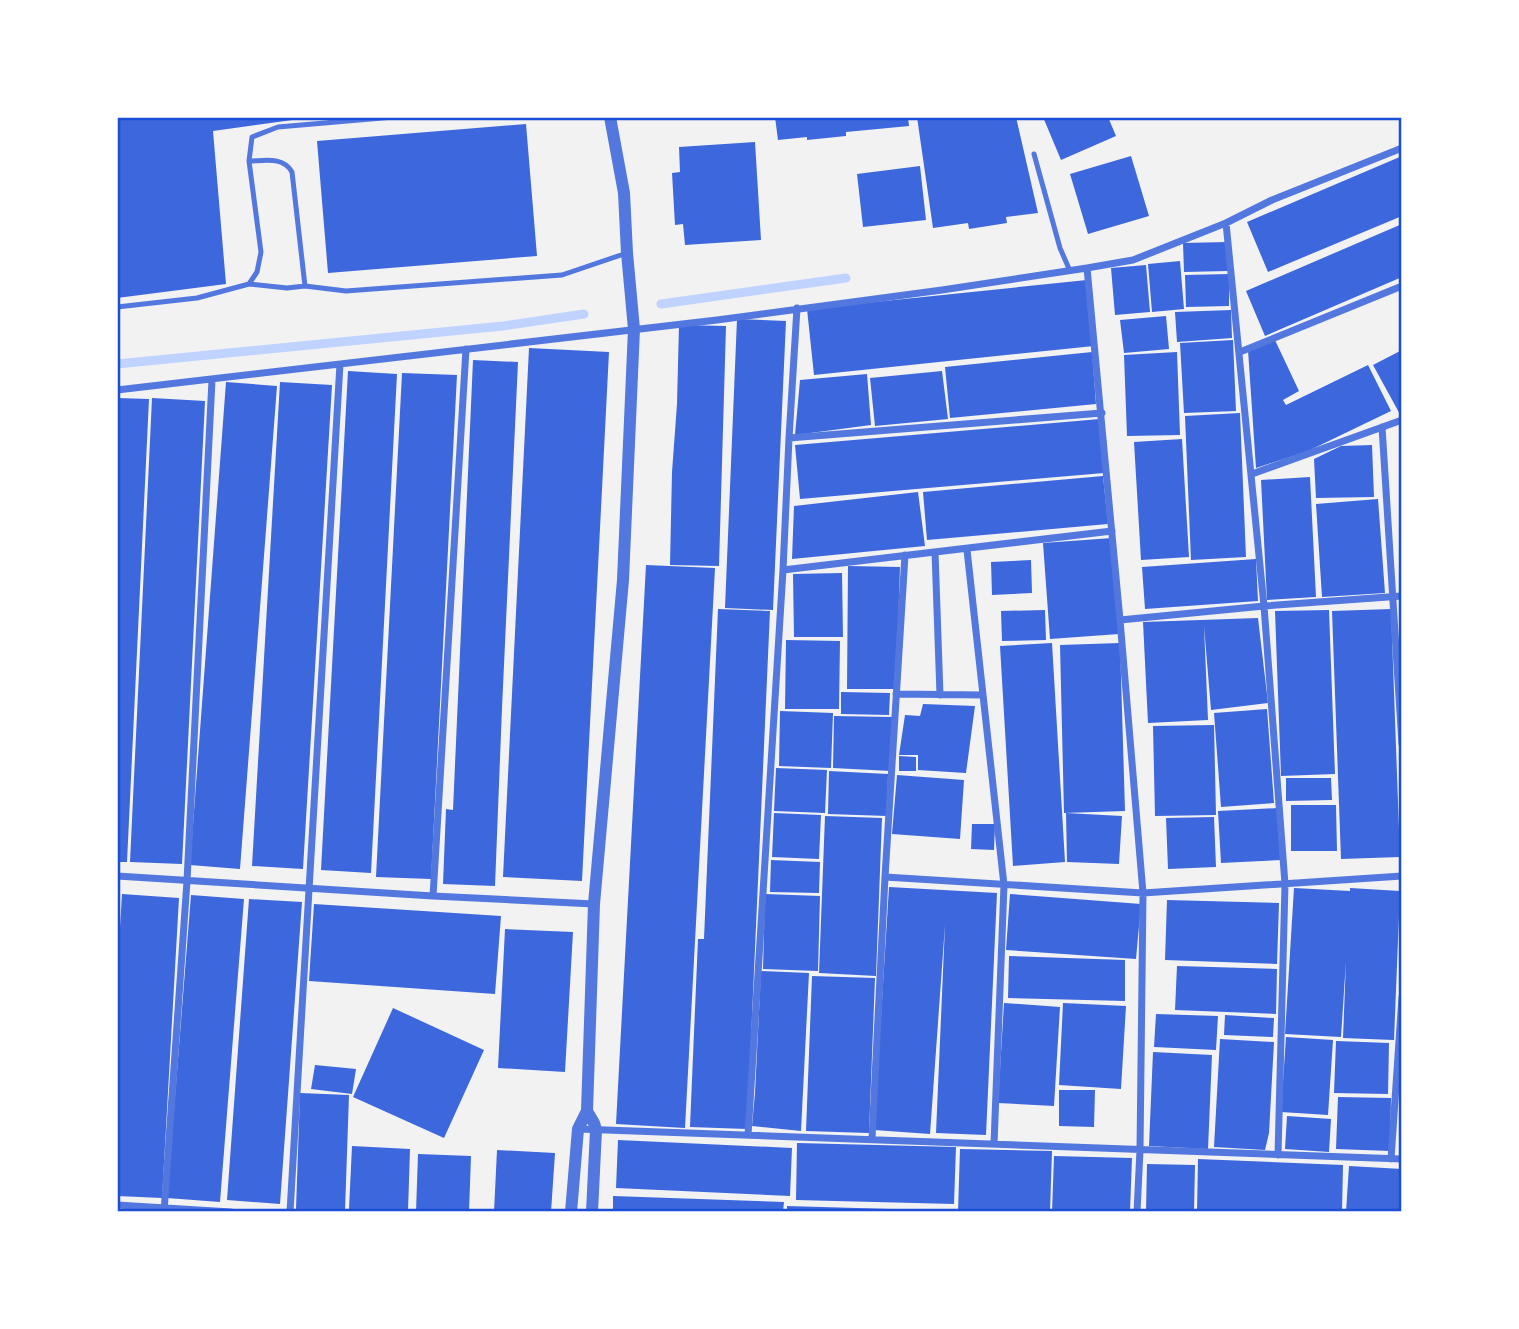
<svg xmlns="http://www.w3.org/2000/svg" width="1519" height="1329" font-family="Lato,sans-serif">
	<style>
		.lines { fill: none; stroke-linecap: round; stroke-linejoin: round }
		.stream { stroke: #bfd3fe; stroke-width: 9 }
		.building { fill: #3d67dc }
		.service { stroke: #5277de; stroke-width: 5 }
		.minor { stroke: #5277de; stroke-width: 7 }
		.tertiary { stroke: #5277de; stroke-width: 12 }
		.neatline { fill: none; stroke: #1d4ed8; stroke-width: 2.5 }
	</style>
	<rect width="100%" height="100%" fill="#f2f2f2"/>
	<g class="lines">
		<!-- stream -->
		<path class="stream" d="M661 304 846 278
			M117 364 503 326 584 314"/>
	</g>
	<!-- building -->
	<path class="building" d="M117 117H299L300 119 213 131 226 284 117 298Z
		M775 117H908L909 126 846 132V136L807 140V137L778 140Z
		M917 117H1016L1038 213 1006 217 1007 223 969 229 968 223 933 228Z
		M1043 117H1108L1116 136 1061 160Z
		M526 124 537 256 328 273 317 141Z
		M755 142 761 240 685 245 683 224 675 225 672 173 680 172 679 147Z
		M1131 156 1149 216 1088 234 1070 174Z
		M1402 156V216L1268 272 1247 222Z
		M920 166 926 220 863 227 857 174Z
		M1402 224V277L1265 336 1246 291Z
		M1227 242 1228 271 1184 272 1183 243Z
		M1180 261 1184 309 1152 312 1148 264Z
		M1146 265 1150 312 1115 315 1111 268Z
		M1229 274V306L1186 307 1185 275Z
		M1087 280 1094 346 814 375 807 309Z
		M1231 310 1232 338 1177 342 1175 312Z
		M1166 316 1169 349 1124 353 1120 320Z
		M737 319 786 321 773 610 725 608Z
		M679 325 726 326 719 566 670 565 672 472 677 404Z
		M1274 338 1299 391 1283 400 1286 405 1368 365 1391 411 1308 451 1256 468 1248 350Z
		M1233 340 1236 411 1184 413 1180 343Z
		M529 348 609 352 582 881 503 877Z
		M1402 350V418L1373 365Z
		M1092 352 1096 404 950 418 945 367Z
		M1177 352 1180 435 1127 436 1124 355Z
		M473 360 518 362 502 708 495 886 443 884 446 809 453 810Z
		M348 371 397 374 371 873 321 870Z
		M942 371 948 419 875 426 870 378Z
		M402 373 457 375 431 879 376 877Z
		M867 374 871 425 795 435 800 380Z
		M226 382 277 386 240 869 190 865Z
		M280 382 332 385 303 869 252 866Z
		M117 398 149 399 127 862H117Z
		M152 398 205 401 182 864 130 862Z
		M1240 413 1246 557 1191 560 1185 416Z
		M1100 419 1104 473 800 499 795 445Z
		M1182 439 1189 557 1141 560 1134 442Z
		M1372 445 1374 497 1316 498 1314 459 1341 446Z
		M1103 476 1108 524 927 540 923 492Z
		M1310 477 1316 597 1267 600 1261 480Z
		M918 492 925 546 792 559 794 506Z
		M1378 499 1385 593 1322 597 1316 504Z
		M1112 538 1119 634 1050 639 1043 543Z
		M1256 559 1258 601 1145 609 1142 567Z
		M1031 560 1032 593 992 595 991 562Z
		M646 565 715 568 685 1128 616 1124Z
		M848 566 900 567 896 689H847Z
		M842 573 843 637H794L793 574Z
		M718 609 770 611 747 1129 690 1127 698 939H704Z
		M1391 609 1400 857 1341 859 1332 611Z
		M1045 610 1046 640 1002 641 1001 611Z
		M1329 610 1335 774 1281 776 1275 611Z
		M1258 618 1268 703 1211 710 1204 626 1208 720 1148 723 1143 622Z
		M786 640 840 641 839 709H785Z
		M1052 643 1065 862 1013 866 1000 646Z
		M1120 643 1125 811 1064 813 1060 645Z
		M841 692 890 693 889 715 841 714Z
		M923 704 975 706 966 773 918 770V755H899L905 715 920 716Z
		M1267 709 1274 803 1221 807 1214 713Z
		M780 711 833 713 831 768 779 766Z
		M834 716 893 717 891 771 833 768Z
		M1214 725 1216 815 1155 816 1153 726Z
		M899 756 916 757V771H899Z
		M776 768 827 770 825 813 774 811Z
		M829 771 888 774 887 816 828 814Z
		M897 775 964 780 960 839 892 834Z
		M1286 778H1331L1332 800 1286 801Z
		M1291 805H1336L1337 851H1291Z
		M1278 808 1281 860 1221 863 1218 811Z
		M774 813 821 815 819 859 772 857Z
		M1066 813 1122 816 1119 864 1067 862Z
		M825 816 882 818 876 976 819 973Z
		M1214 817 1216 867 1168 869 1166 818Z
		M972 824H995L994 850 971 849Z
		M771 860 820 862 819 893 770 892Z
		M889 887 997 893 986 1135 936 1133 945 925 930 1134 874 1130Z
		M1294 888 1350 891V888L1400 891 1394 1040 1343 1038 1346 961 1341 1037 1285 1034Z
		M122 894 179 898 162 1198 117 1196V978Z
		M765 894 820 896 818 971 763 969Z
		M1010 894 1141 904 1136 959 1006 950Z
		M191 895 244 899 220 1202 167 1198Z
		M249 899 302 902 280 1204 227 1200Z
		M1167 900 1279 903 1277 964 1165 960Z
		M314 904 501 916 495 994 309 981Z
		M505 929 573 932 565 1072 498 1068Z
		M1009 956 1125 960V1001L1008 998Z
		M1177 966 1277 969 1276 1014 1175 1010Z
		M761 971 809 973 801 1131 752 1126 755 1093Z
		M812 976 875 978 869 1133 806 1131Z
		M1004 1003 1060 1007 1054 1106 998 1103Z
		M1063 1003 1126 1006 1121 1089 1059 1085Z
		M393 1008 484 1050 444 1138 353 1097Z
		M1156 1014 1218 1016 1216 1050 1154 1047Z
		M1225 1015 1274 1018 1273 1037 1224 1035Z
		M1286 1037 1333 1040 1328 1115 1281 1112Z
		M1220 1039 1274 1042 1269 1133 1265 1150 1214 1147Z
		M1336 1041 1389 1043 1388 1094 1334 1093Z
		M1153 1052 1212 1055 1208 1149 1149 1146Z
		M315 1065 356 1069 352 1094 311 1089Z
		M1059 1090H1095L1094 1127 1059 1126Z
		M300 1093 349 1095 345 1211 296 1209Z
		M1338 1097 1391 1098 1390 1151 1336 1149Z
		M1287 1116 1331 1119 1329 1152 1285 1149Z
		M618 1140 792 1148 790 1196 616 1188Z
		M797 1143 956 1147 954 1204 796 1200Z
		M352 1146 410 1149 408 1211 349 1209Z
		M960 1149 1052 1151 1050 1212H958Z
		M497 1150 555 1153 551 1212H494Z
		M418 1154 471 1156 469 1212H416Z
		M1054 1156 1132 1158 1130 1212H1052Z
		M1198 1159 1343 1165 1342 1212H1197Z
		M1147 1164 1195 1165 1194 1212 1146 1211Z
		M1349 1166 1402 1169V1212H1346Z
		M613 1196 784 1202 783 1212H613Z
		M787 1206 891 1209V1212H787Z"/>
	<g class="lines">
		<!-- service -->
		<path class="service" d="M1034 154 1060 248 1070 271
			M249 161C264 161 283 156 292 172L305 286
			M249 284 287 288 305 286 346 291 562 275 627 253
			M117 307 197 298 249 284 257 272 261 252 249 161 252 137 278 127 394 117"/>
		<!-- minor -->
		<path class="minor" d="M1226 223 1264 606 1285 884 1278 1155
			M1087 268 1120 620 1143 893 1140 1150 1137 1212
			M1240 352 1402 286
			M117 390 717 320 942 290 1087 268 1133 260 1226 223 1272 200 1402 148
			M1382 427 1402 744
			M789 438 1102 413
			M1252 474 1402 420
			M967 550 1004 885 994 1144
			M935 552 940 695
			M783 570 1112 531
			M1120 620 1264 606 1402 596
			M896 694 983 695
			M117 876 433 896 594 904
			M885 877 1143 893 1402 876
			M433 896 466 349
			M578 1129 1402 1159
			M748 1135 783 570 789 438 797 308
			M872 1139 885 877 905 555
			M1391 1159 1402 997
			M117 1205 231 1212
			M164 1212 187 881 212 380
			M290 1212 340 364"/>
		<!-- tertiary -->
		<path class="tertiary" d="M587 1111 594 1123 596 1130 592 1212
			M571 1212 578 1129 587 1111 594 904 623 580 634 329 627 253 624 193 610 117"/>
	</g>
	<!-- border -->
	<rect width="1519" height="1329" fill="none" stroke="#ffffff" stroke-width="238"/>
	<rect x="119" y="119" width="1281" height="1091" class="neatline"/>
</svg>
